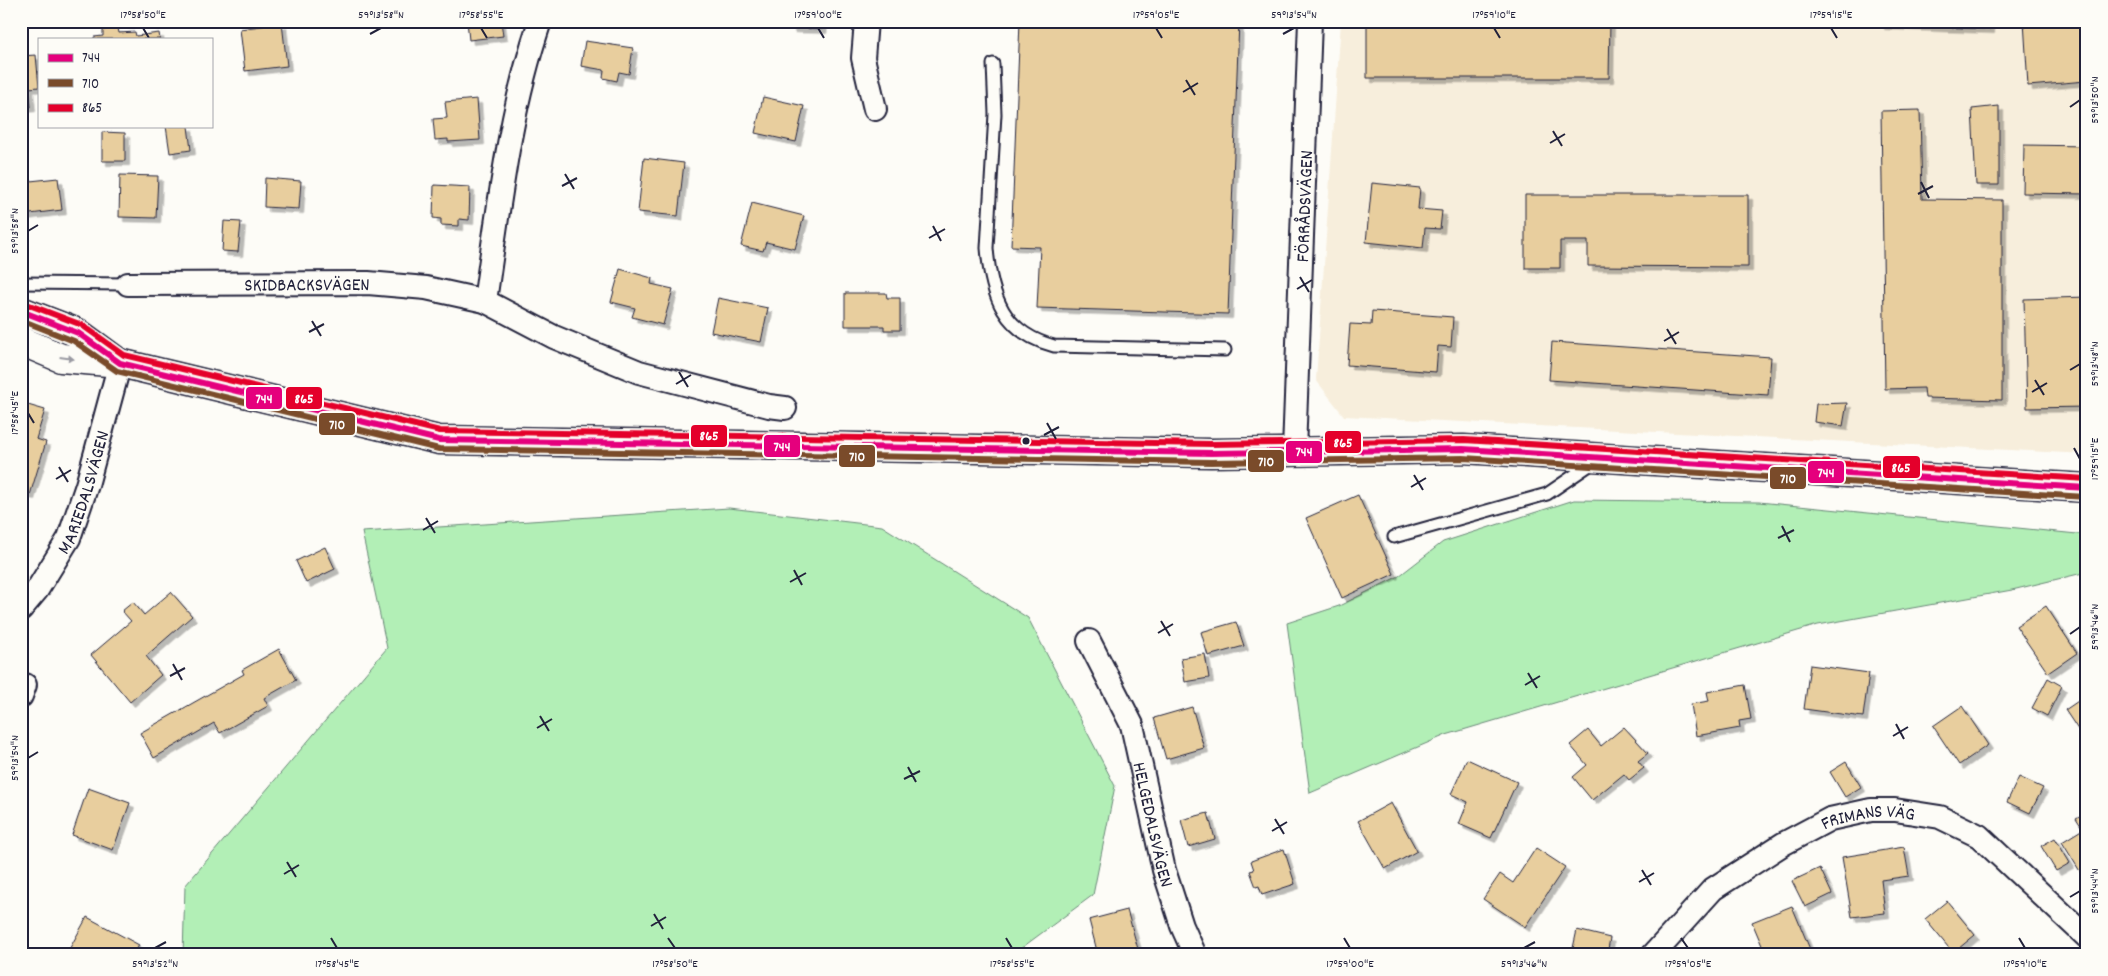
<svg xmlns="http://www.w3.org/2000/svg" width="2108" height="976" font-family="Dekko,sans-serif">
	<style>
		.built { fill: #f7eedc }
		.green { fill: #b2efb6; stroke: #6a8878 }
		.building { fill: #e8ce9e; stroke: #22223b; filter: url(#shadow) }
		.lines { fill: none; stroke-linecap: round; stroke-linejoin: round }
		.lane-casing { stroke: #22223b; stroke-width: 15 }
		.street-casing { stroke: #22223b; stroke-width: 26 }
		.secondary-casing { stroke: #22223b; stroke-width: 31 }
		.lane { stroke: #fdfcf7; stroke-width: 11 }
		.street { stroke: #fdfcf7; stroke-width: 22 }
		.secondary { stroke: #fdfcf7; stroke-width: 28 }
		.bus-1-casing { stroke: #fdfcf7; stroke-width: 10 }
		.bus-2-casing { stroke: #fdfcf7; stroke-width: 10 }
		.bus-3-casing { stroke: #fdfcf7; stroke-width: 10 }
		.bus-1 { stroke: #e5007d; stroke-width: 6 }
		.bus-2 { stroke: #7a4b2a; stroke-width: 6 }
		.bus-3 { stroke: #e4002b; stroke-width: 6 }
		.oneway { fill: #9a9aa2 }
		.ticks { fill: none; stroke: #22223b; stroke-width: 2 }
		.bus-dot { fill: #22223b; stroke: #fdfcf7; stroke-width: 2 }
		.labels { text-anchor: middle; stroke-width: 4; stroke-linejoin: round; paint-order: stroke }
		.street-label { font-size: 19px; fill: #22223b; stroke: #fdfcf7 }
		.line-badge { stroke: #fdfcf7; stroke-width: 2 }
		.badge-label { font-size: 14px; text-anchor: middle; font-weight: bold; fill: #fff }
		.neatline { fill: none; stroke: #22223b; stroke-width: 2 }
		.ticks-label { font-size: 12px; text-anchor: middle; fill: #22223b }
	</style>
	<defs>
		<filter id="shadow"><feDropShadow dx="4.5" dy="4.5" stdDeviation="0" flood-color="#0004"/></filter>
	</defs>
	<rect width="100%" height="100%" fill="#fdfcf7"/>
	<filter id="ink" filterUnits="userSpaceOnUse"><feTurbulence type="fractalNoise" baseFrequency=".02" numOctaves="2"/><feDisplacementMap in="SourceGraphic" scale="10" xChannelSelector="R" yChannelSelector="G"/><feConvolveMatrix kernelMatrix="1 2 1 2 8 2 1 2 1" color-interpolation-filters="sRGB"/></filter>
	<g filter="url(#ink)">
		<!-- built -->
		<path class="built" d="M1341 21H2087V454L1344 416 1316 380Z"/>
		<!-- green -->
		<path class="green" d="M1574 500 1759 502 2087 535V572L2012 590 1818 625 1446 735 1310 793 1287 623 1339 606 1399 576 1443 542Z
			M729 508 882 526 1028 618 1115 786 1093 895 1012 955H183L185 886 387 648 362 532Z"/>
		<!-- building -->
		<path class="building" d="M467 21H501L503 36 469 40Z
			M791 21H823L822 29 790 28Z
			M1020 21H1239L1228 314 1037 308 1040 247 1011 246Z
			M1367 21H1610L1609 78H1367Z
			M1880 21H1990V29L1880 25Z
			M2024 21H2087V99L2086 81 2028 86Z
			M282 23 287 66 245 71 240 29Z
			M118 28 119 33 135 32 136 36 159 33 160 39H94V37L103 36V30Z
			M585 41 633 48 629 74 619 72 617 81 603 78 604 70 581 66Z
			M36 55 39 87 29 88 31 107 21 108V56Z
			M763 97 804 106 796 142 755 133Z
			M477 99 480 140 448 142V139L435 140 433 119 447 118 445 102Z
			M1999 106V185H1976L1972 109Z
			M1920 110 1922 199 2002 200V400L1925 398 1924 388 1885 389 1881 111Z
			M166 126H188L191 150 170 153Z
			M102 132 125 133V161H102Z
			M2024 145 2087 146V194L2023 193Z
			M644 158 684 163 678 216 638 212Z
			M120 175 158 176 156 218 119 217Z
			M58 178 62 210 22 215 21 182Z
			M265 178 301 181 299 209 264 207Z
			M1372 183 1420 188 1418 209 1442 211 1440 229 1425 228 1423 248 1366 242Z
			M434 185 470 187 469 220 459 219V226L441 225V219L433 218Z
			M1525 195H1748V267L1588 266V241H1560V268H1525Z
			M752 203 804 216 795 249 766 242 763 251 741 246Z
			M224 221 241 222 238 252 222 251Z
			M620 269 652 278 651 284 673 289 663 325 632 317 635 308 611 302Z
			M845 293H886L887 298H900V330H884V326H845Z
			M2087 297V407L2027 408 2024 299Z
			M718 298 768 308 761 342 711 332Z
			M1372 311 1453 317 1451 347 1438 346 1436 372 1347 365 1350 324 1371 325Z
			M1552 342 1771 357 1768 395 1549 380Z
			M21 403 45 410 36 439 46 442 30 495 21 493Z
			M1847 403 1843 426 1814 422 1816 404Z
			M1358 495 1394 574 1342 598 1306 518Z
			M325 547 335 569 306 583 296 561Z
			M171 592 192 616 146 656 161 675 130 702 91 655 131 621 122 611 133 602 144 615Z
			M2046 606 2077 653 2048 673 2016 626Z
			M1236 622 1244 646 1208 656 1201 632Z
			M279 649 296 680 264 698 268 706 220 733 214 723 154 758 140 733 244 674 242 670Z
			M1205 654 1209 678 1185 682 1181 658Z
			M1810 665 1869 673 1863 717 1804 709Z
			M2048 678 2062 686 2047 716 2032 708Z
			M1745 685 1751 719 1739 721 1740 728 1696 736 1691 704 1709 701 1707 692Z
			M2087 695V743L2065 710Z
			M1962 706 1988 745 1959 765 1933 726Z
			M1192 707 1204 748 1166 759 1154 718Z
			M1624 727 1648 753 1638 761 1644 768 1629 780 1624 774 1592 800 1573 777 1587 765 1570 745 1588 730 1601 746Z
			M1467 759 1517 782 1491 838 1459 824 1468 802 1451 794Z
			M1846 762 1861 787 1845 797 1830 772Z
			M2019 777 2043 788 2030 813 2007 802Z
			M88 788 130 803 113 850 72 835Z
			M1391 803 1417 851 1385 869 1358 821Z
			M2087 812V870L2081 873 2062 842 2083 829 2076 818Z
			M1208 813 1215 839 1188 847 1181 820Z
			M2055 838 2070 863 2056 871 2041 846Z
			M1904 847 1909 876 1881 880 1885 913 1852 917 1842 857Z
			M1536 848 1565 867 1525 927 1483 899 1500 874 1513 883Z
			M1284 849 1295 884 1262 895 1259 886 1256 887 1250 871 1254 870 1251 861Z
			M1820 868 1832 894 1805 907 1792 881Z
			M1947 901 1975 935 1953 953 1925 919Z
			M1792 906 1812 954 1766 955 1752 922Z
			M1127 910 1138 949 1119 955H1098L1089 920Z
			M87 917 139 945 134 955H66Z
			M1577 930 1610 938 1607 955 1573 948Z"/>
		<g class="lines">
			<!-- lane casing -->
			<g class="lane-casing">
				<path id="lane" d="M993 64 995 114 987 248C991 297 1004 333 1054 346L1225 350
					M21 283 128 284
					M1394 537 1547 494 1594 462"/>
			</g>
			<!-- street casing -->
			<g class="street-casing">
				<g id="street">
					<path d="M866 21 863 58 875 109"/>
					<path id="s1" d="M128 284 368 283 426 288 485 301 554 337 639 372 769 406 785 408"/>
					<path d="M485 301C499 206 509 113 540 21"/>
					<path id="s2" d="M1294 451 1310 21"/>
					<path id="s3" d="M21 609 37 590 69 538 87 485 120 363"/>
					<path id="s4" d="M1089 641 1132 725 1164 870 1182 926 1195 955"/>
					<path d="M21 696 25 685"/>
					<path id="s5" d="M1653 955 1713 889 1783 844 1830 819 1871 810H1895L1940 817 1979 836 2087 937"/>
				</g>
			</g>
			<!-- secondary casing -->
			<g class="secondary-casing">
				<path id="secondary" d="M21 311 78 333 119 363
					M21 341 61 358 120 363 439 440 1211 453 1463 449 2087 488"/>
			</g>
			<!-- lane -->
			<use href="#lane" class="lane"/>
			<!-- street -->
			<use href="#street" class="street"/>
			<!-- secondary -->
			<use href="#secondary" class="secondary"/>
			<!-- bus-1 casing -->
			<g class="bus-1-casing">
				<path id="bus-1" d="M21 311 78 333 120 363 439 440 1211 453 1463 449 2087 488"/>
			</g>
			<!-- bus-2 casing -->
			<g class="bus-2-casing">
				<path id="bus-2" d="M21 320 74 341 117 371 439 449 1211 462 1463 458 2086 497"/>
			</g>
			<!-- bus-3 casing -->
			<g class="bus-3-casing">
				<path id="bus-3" d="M24 303 82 325 124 355 440 431 1211 444 1464 440 2087 479"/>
			</g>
			<!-- bus-1 -->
			<use href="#bus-1" class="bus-1"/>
			<!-- bus-2 -->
			<use href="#bus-2" class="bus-2"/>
			<!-- bus-3 -->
			<use href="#bus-3" class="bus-3"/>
		</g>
		<!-- one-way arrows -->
		<defs><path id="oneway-solid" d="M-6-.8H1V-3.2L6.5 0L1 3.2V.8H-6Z" transform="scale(1.25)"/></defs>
		<use class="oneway" href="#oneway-solid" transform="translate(67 358) rotate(8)"/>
	</g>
	<!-- ticks -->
	<path class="ticks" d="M143 28 149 38M481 28 487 38M818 28 824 38M1156 28 1162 38M1494 28 1500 38M1831 28 1837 38M370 34 381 28M1283 34 1294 28M1186 80 1195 95M1183 92 1198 83M2070 107 2080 100M1553 131 1562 146M1550 143 1565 134M565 174 574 189M1921 182 1929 198M562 186 577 178M1918 194 1933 186M933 226 941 241M28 231 38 225M929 238 945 229M1300 277 1309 292M1297 289 1312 280M312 321 321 336M1667 329 1676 344M309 332 324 324M1664 341 1679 332M2070 370 2080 364M679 372 688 387M2035 380 2044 395M676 384 691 375M2032 392 2047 383M28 413 34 423M1047 423 1056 439M1044 435 1059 427M2074 448 2080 459M59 467 68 482M1414 475 1423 490M56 479 71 470M1411 487 1426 478M426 518 435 533M1782 526 1790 542M423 530 438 521M1778 538 1794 530M794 570 802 585M790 582 806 573M1161 621 1170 636M1158 633 1173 624M2070 634 2080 627M173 664 182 680M1528 673 1537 688M170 676 185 668M1525 685 1540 676M540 716 549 731M1896 724 1904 739M537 728 552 719M1893 736 1908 727M28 758 38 752M908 767 916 782M904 779 920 771M1275 819 1284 834M1272 831 1287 822M287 862 296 877M1642 870 1651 885M284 874 299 865M1639 882 1654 873M2070 897 2080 891M654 914 663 929M651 926 666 917M331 938 337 948M668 938 675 948M1006 938 1012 948M1344 938 1350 948M1681 938 1688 948M2019 938 2025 948M155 948 166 942M1524 948 1535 942"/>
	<!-- markers -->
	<circle class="bus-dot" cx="1026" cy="441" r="4.5"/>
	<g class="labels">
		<!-- street labels -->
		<g class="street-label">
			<text dy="7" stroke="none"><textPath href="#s2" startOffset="245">FÖRRÅDSVÄGEN</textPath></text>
			<text dy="7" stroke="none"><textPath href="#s1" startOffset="179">SKIDBACKSVÄGEN</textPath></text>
			<text dy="7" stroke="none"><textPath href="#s3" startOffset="134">MARIEDALSVÄGEN</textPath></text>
			<text dy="7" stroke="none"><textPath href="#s5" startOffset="264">FRIMANS VÄG</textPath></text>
			<text dy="7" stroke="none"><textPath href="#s4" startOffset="196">HELGEDALSVÄGEN</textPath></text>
		</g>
	</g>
	<g class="line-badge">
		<rect x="245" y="386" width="38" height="24" rx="5" fill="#e5007d"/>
		<rect x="285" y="386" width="38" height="24" rx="5" fill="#e4002b"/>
		<rect x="318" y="412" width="38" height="24" rx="5" fill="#7a4b2a"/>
		<rect x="690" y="424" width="38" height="24" rx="5" fill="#e4002b"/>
		<rect x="1324" y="430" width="38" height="24" rx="5" fill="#e4002b"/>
		<rect x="763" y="434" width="38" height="24" rx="5" fill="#e5007d"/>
		<rect x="1285" y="440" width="38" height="24" rx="5" fill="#e5007d"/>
		<rect x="838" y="444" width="38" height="24" rx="5" fill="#7a4b2a"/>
		<rect x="1247" y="449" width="38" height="24" rx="5" fill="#7a4b2a"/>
		<rect x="1882" y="455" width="39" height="24" rx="5" fill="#e4002b"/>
		<rect x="1807" y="460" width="38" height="24" rx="5" fill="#e5007d"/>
		<rect x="1769" y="466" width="38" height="24" rx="5" fill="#7a4b2a"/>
	</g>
	<g class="badge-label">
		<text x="264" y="403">744</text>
		<text x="304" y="403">865</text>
		<text x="337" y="429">710</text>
		<text x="709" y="440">865</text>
		<text x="1343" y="447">865</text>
		<text x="782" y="451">744</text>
		<text x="1304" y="456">744</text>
		<text x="857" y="461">710</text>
		<text x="1266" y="466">710</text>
		<text x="1901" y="472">865</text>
		<text x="1826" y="477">744</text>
		<text x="1788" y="483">710</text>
	</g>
	<!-- margin -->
	<rect width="2108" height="976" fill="none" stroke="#fdfcf7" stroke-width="55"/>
	<!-- legend -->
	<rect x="38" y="38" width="175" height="90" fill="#fdfcf7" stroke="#a5a5ac"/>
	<rect x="48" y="54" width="25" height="8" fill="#e5007d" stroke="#a5a5ac"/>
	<text x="82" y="62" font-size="15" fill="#22223b">744</text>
	<rect x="48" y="79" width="25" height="8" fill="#7a4b2a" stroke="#a5a5ac"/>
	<text x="82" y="88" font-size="15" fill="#22223b">710</text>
	<rect x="48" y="104" width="25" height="8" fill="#e4002b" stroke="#a5a5ac"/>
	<text x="82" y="112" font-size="15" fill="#22223b">865</text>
	<rect x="28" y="28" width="2052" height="920" class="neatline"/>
	<g class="ticks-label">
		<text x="143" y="18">17°58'50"E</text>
		<text x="381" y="18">59°13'58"N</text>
		<text x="481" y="18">17°58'55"E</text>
		<text x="818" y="18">17°59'00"E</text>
		<text x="1156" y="18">17°59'05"E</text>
		<text x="1294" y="18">59°13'54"N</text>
		<text x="1494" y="18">17°59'10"E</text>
		<text x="1831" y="18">17°59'15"E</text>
		<text transform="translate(2094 100) rotate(-90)" y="4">59°13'50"N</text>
		<text transform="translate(14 231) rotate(-90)" y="4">59°13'58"N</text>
		<text transform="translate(2094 364) rotate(-90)" y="4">59°13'48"N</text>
		<text transform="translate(14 413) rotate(-90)" y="4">17°58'45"E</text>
		<text transform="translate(2094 459) rotate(-90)" y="4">17°59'15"E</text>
		<text transform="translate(2094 627) rotate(-90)" y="4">59°13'46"N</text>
		<text transform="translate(14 758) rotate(-90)" y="4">59°13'54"N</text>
		<text transform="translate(2094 891) rotate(-90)" y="4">59°13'44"N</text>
		<text x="155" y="967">59°13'52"N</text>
		<text x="337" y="967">17°58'45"E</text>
		<text x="675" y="967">17°58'50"E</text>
		<text x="1012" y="967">17°58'55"E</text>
		<text x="1350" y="967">17°59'00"E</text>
		<text x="1524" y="967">59°13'46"N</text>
		<text x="1688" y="967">17°59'05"E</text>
		<text x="2025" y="967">17°59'10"E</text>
	</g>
</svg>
